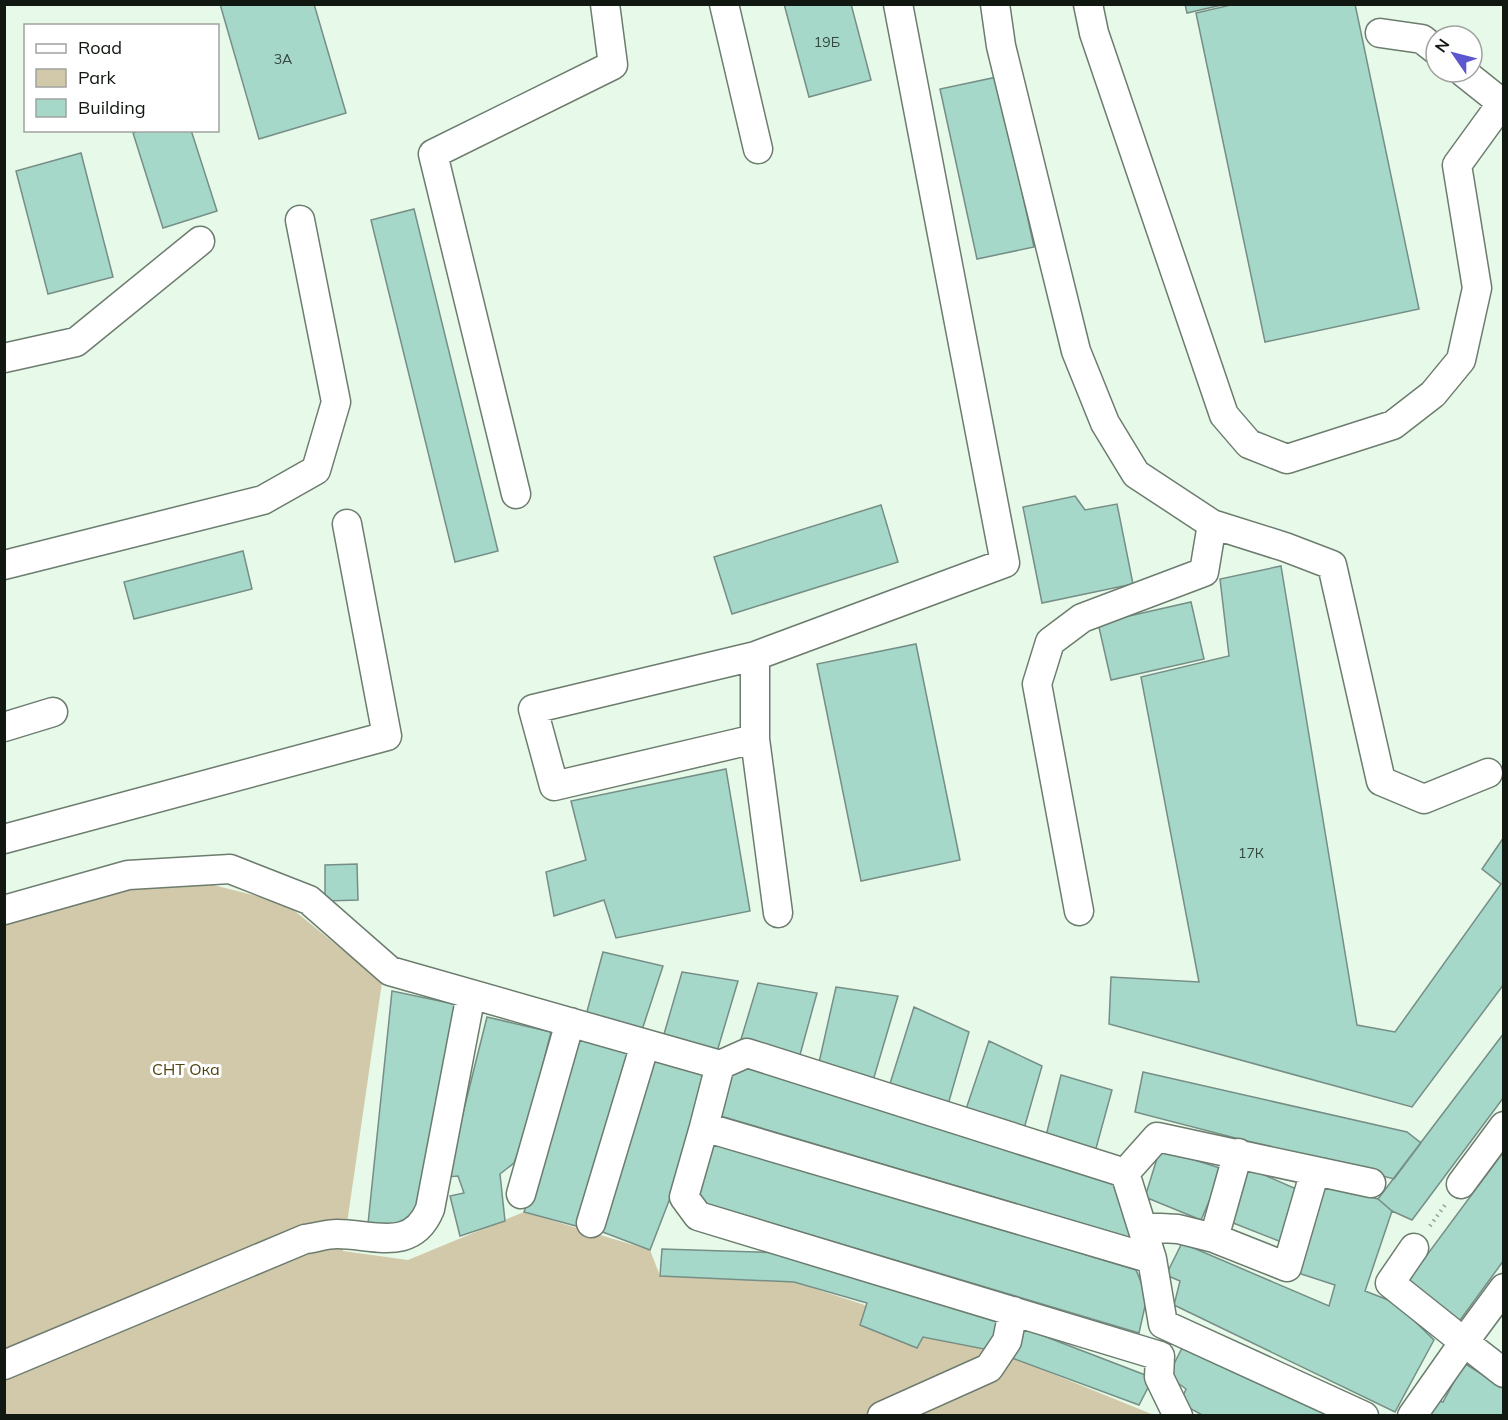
<svg xmlns="http://www.w3.org/2000/svg" width="1508" height="1420" font-family="Mulish,sans-serif">
	<style>
		.green { fill: #d1c9aa }
		.building { fill: #a5d8c9; stroke: #768e86; stroke-width: 1.5 }
		.lines { fill: none; stroke-linecap: round; stroke-linejoin: round }
		.minor-casing { stroke: #6c7c6e; stroke-width: 31 }
		.path { stroke: #97a497; stroke-width: 4; stroke-dasharray: 1.5 4.5; stroke-linecap: butt }
		.minor { stroke: #fff; stroke-width: 28 }
		.labels { text-anchor: middle; stroke-width: 6; stroke-linejoin: round; paint-order: stroke }
		.number-label { font-size: 14px; fill: #36473f }
		.park-label { font-size: 16px; fill: #504310; stroke: #fff }
	</style>
	<rect width="100%" height="100%" fill="#e7f9e8"/>
	<!-- green -->
	<path class="green" d="M193 880 285 903 382 982 343 1251 408 1260 524 1212 650 1250 660 1276 794 1282 957 1335 1154 1415 5 1416V920L100 893Z"/>
	<!-- building -->
	<path class="building" d="M220 4H314L346 113 259 139Z
		M784 4H851L871 80 809 97Z
		M1185 4H1226L1187 13Z
		M1235 4H1355L1419 309 1265 342 1196 13Z
		M997 77 1034 247 977 259 940 89Z
		M140 130H191L217 211 163 228 133 133Z
		M81 153 113 277 48 294 16 171Z
		M414 209 498 551 455 562 371 220Z
		M1075 496 1085 510 1117 504 1133 584 1042 603 1023 507Z
		M881 505 898 562 732 614 714 557Z
		M243 551 252 589 134 619 124 582Z
		M1281 566 1357 1025 1395 1032 1501 884 1482 869 1504 837V984L1412 1107 1109 1024 1111 977 1199 982 1141 677 1229 656 1220 579Z
		M1191 602 1204 659 1111 680 1098 623Z
		M916 644 960 860 861 881 817 664Z
		M726 769 750 911 616 938 604 900 554 916 546 872 586 860 571 801Z
		M357 864 358 900 325 901V865Z
		M603 952 663 966 640 1036 585 1019Z
		M682 972 738 981 716 1055 662 1041Z
		M758 983 817 993 798 1062 739 1046Z
		M836 987 898 996 872 1084 818 1067Z
		M392 991 459 1005 420 1213 394 1229 368 1224Z
		M914 1007 969 1032 947 1108 888 1090Z
		M487 1017 551 1032 526 1132 514 1163 500 1174 505 1221 460 1236 450 1196 464 1193 458 1176 447 1177Z
		M580 1033 635 1053 580 1227 524 1212Z
		M1504 1033V1097L1412 1220 1392 1211 1378 1199Z
		M989 1041 1042 1066 1023 1132 964 1115Z
		M652 1059 707 1072 699 1123 650 1250 600 1231Z
		M751 1067 1115 1183 1131 1238 714 1114 729 1072Z
		M1143 1072 1407 1132 1421 1143 1394 1179 1135 1112Z
		M1061 1075 1112 1090 1095 1152 1046 1136Z
		M712 1142 1136 1270 1147 1297 1139 1333 691 1199Z
		M1160 1149 1223 1169 1201 1220 1145 1197Z
		M1504 1151V1260L1458 1323 1404 1286Z
		M1244 1166 1303 1192 1284 1243 1228 1221Z
		M1323 1185 1378 1199 1392 1211 1365 1291 1396 1303 1434 1340 1395 1412 1174 1305 1180 1281 1166 1275 1182 1243 1329 1306 1335 1285 1295 1272Z
		M662 1249 787 1253 1002 1319 989 1350 923 1337 917 1348 860 1325 867 1303 794 1282 660 1276Z
		M1023 1328 1153 1378 1139 1405 1012 1358Z
		M1185 1342 1332 1416H1204L1180 1403 1186 1389 1168 1376Z
		M1464 1363 1504 1388V1416H1425L1437 1400 1443 1402Z"/>
	<g class="lines">
		<!-- minor casing -->
		<g class="minor-casing">
			<path id="minor" d="M724 4 758 149
				M995 4 1001 46 1076 351 1105 423 1136 474 1212 524 1204 572 1082 618 1050 642 1037 684 1079 911
				M1088 4 1094 33 1224 415 1249 444 1287 459 1393 425 1433 394 1461 360 1477 288 1457 165 1502 103 1504 105
				M1380 33 1422 39 1436 50
				M1463 72 1502 103
				M4 358 76 342 200 241
				M516 494 433 154 613 65 605 4
				M1212 524 1285 547 1332 565 1381 781 1424 799 1488 773
				M4 565 263 500 316 470 336 402 300 220
				M755 656 533 709 554 786 755 739
				M4 727 53 712
				M4 839 387 736 347 524
				M4 910 128 875 230 869 309 900 390 971 720 1065 747 1053 1125 1173 1152 1259 1163 1324 1364 1416
				M778 913 755 739V656L1005 563 898 4
				M704 1127 720 1065
				M1125 1173 1157 1137 1371 1183
				M1461 1184 1504 1126
				M521 1194 570 1022
				M591 1223 645 1044
				M1142 1227 1178 1229 1214 1238 1287 1267 1315 1171
				M1214 1238 1238 1153
				M1414 1248 1390 1283 1464 1342 1504 1288
				M1152 1259 704 1127 684 1197 698 1216 1160 1356 1159 1377 1178 1416
				M4 1365 305 1239C315 1238 326 1234 337 1234 373 1234 412 1253 430 1209L471 994
				M882 1416 989 1368 1007 1341 1013 1311
				M1412 1416 1464 1342 1504 1373"/>
		</g>
		<!-- path -->
		<path class="path" d="M1430 1226 1445 1205"/>
		<!-- minor -->
		<use href="#minor" class="minor"/>
	</g>
	<g class="labels">
		<!-- number labels -->
		<g class="number-label">
			<text x="827" y="47">19Б</text>
			<text x="283" y="64">3А</text>
			<text x="1251" y="858">17К</text>
		</g>
		<!-- park labels -->
		<g class="park-label">
			<text x="186" y="1075">СНТ Ока</text>
		</g>
	</g>
	<!-- border -->
	<rect width="1508" height="1420" fill="none" stroke="#111711" stroke-width="12"/>
	<!-- legend -->
	<rect x="24" y="24" width="195" height="108" fill="#ffffff" stroke="#a0a2a0" stroke-width="1.5"/>
	<rect x="36" y="44" width="30" height="9" fill="#ffffff" stroke="#a0a2a0" stroke-width="1.5"/>
	<text x="78" y="54" font-size="18" fill="#111711">Road</text>
	<rect x="36" y="69" width="30" height="18" fill="#d1c9aa" stroke="#a0a2a0" stroke-width="1.5"/>
	<text x="78" y="84" font-size="18" fill="#111711">Park</text>
	<rect x="36" y="99" width="30" height="18" fill="#a5d8c9" stroke="#a0a2a0" stroke-width="1.5"/>
	<text x="78" y="114" font-size="18" fill="#111711">Building</text>
	<!-- north arrow -->
	<g transform="translate(1454 54) rotate(305)"><circle r="28" fill="#ffffff" stroke="#a0a2a0" stroke-width="1.5"/>
	<path d="M0-4.5L10 22L0 15L-10 22Z" fill="#5c57cf"/>
	<text y="-9" font-size="16" font-weight="bold" text-anchor="middle" fill="#111711">N</text>
	</g>
</svg>
